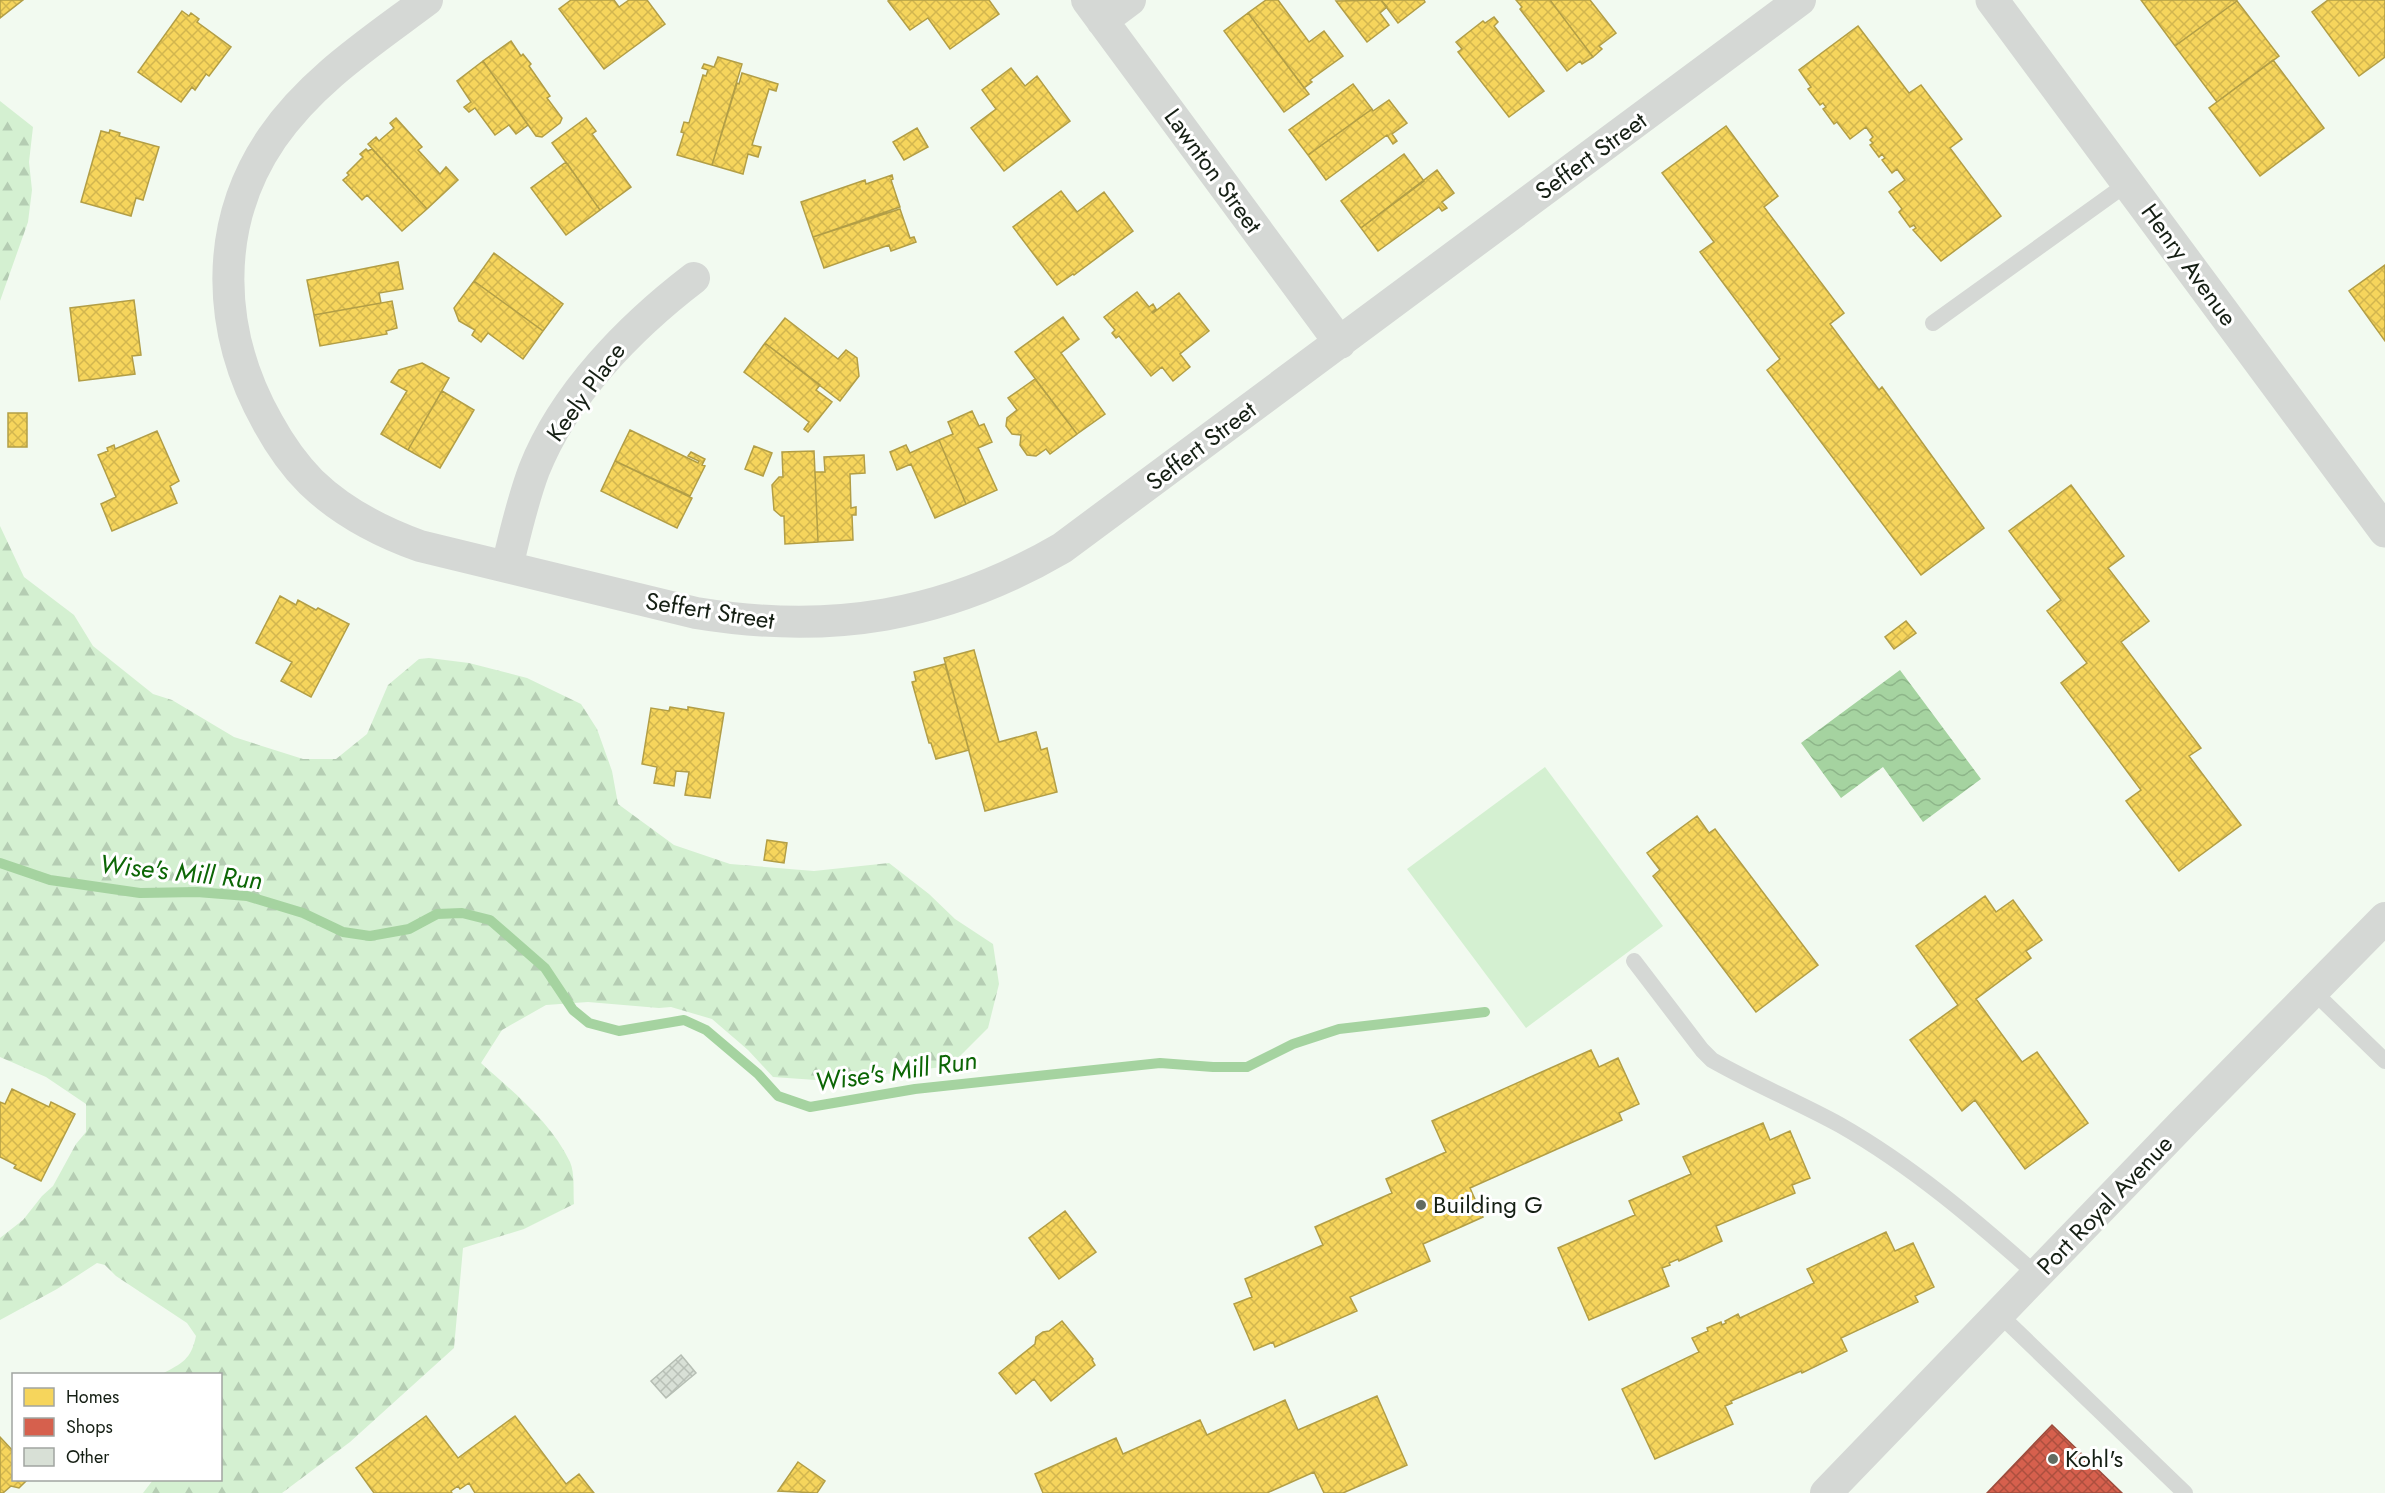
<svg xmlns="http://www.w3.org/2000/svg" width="2385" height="1493" font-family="Jost,sans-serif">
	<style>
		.forest { fill: url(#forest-firs) }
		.garden { fill: #d4f0d1 }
		.water { fill: url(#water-waves) }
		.homes { fill: url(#homes-cross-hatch); stroke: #b29e46; stroke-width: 1.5 }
		.shops { fill: url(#shops-cross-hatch); stroke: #9c4c3c; stroke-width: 1.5 }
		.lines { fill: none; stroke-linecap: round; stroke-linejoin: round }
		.stream { stroke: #a5d3a0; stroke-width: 10 }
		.building { fill: url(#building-cross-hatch); stroke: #b6beb4; stroke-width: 1.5 }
		.lane { stroke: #d5d8d5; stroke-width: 16 }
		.street { stroke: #d5d8d5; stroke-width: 32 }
		.primary { stroke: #d5d8d5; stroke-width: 33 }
		.poi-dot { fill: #626c61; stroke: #fff; stroke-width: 2 }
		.labels { text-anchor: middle; stroke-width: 6; stroke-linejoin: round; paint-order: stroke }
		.street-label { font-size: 24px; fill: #151f14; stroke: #fff }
		.poi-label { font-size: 24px; fill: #151f14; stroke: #fff; text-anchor: start }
		.water-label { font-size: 26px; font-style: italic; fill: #0c6605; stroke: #fff }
	</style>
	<defs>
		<pattern id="forest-firs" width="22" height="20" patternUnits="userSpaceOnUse" patternTransform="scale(1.5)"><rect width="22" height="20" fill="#d4f0d1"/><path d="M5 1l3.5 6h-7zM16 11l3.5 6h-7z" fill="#b5cdb3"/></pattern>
		<pattern id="water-waves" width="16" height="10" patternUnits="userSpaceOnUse" patternTransform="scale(1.5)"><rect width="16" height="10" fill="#a5d3a0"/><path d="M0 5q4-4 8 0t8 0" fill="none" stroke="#8db589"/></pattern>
		<pattern id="homes-cross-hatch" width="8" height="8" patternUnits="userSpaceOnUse" patternTransform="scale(1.5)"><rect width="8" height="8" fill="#f6d55c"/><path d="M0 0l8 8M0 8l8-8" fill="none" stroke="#d2b64f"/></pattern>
		<pattern id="shops-cross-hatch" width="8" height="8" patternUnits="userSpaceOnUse" patternTransform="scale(1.5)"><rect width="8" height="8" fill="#d6604d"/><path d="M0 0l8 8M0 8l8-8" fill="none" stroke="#ac4f3f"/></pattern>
		<pattern id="building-cross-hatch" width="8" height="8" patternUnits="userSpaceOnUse" patternTransform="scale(1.5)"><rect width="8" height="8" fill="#d8e0d6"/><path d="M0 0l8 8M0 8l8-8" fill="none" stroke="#b8c0b7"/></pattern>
	</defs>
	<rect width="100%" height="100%" fill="#f2faf0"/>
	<!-- forest -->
	<path class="forest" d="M0 101 33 127 29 162 32 190 28 222 0 301Z
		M0 526 24 577 74 615 93 646 153 694 172 700 234 737 303 759H336L367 734 388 685 419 659 429 658 469 663 527 678 581 704 597 729 612 771 618 804 674 845 730 864 814 871 889 863 929 894 955 919 993 944 999 984 988 1028 960 1056 942 1067 830 1081 773 1077 748 1050 712 1019 671 1007 659 1008 588 1002 546 1005 502 1030 481 1063C513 1092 551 1122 570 1162 575 1173 573 1191 574 1204L524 1229 463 1248 454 1348 350 1442 282 1493H143L153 1480H220V1374H162C182 1363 191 1360 196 1336L187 1323 116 1276 105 1265 97 1263 57 1289 0 1320V1238L23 1220 42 1196 53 1186 76 1144 86 1132V1104L46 1077 0 1057Z"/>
	<!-- garden -->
	<path class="garden" d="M1545 767 1663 926 1526 1028 1407 869Z"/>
	<!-- water -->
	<path class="water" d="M1900 670 1981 779 1923 822 1883 767 1841 798 1801 743Z"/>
	<!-- homes -->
	<path class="homes" d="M0 0H23L0 18Z
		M571 0H614L619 7 629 0H647L665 24 604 69 559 9Z
		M890 0H989L999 14 950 49 928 18 910 30 888 1Z
		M1266 0H1278L1309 42 1324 31 1343 56 1310 80 1312 82 1304 88 1248 13Z
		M1381 0 1387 7 1380 13 1389 25 1367 42 1336 1Z
		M1381 0H1424L1425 2 1398 23Z
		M1516 0H1550L1593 57 1582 64 1580 61 1567 71 1520 9 1522 7Z
		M1550 0H1590L1616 33 1599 46 1602 49 1593 57Z
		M2141 0H2236L2237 1 2175 46Z
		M2328 0H2385V57L2359 76 2312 12Z
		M2237 1 2279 56 2217 102 2175 46Z
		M182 11 189 16 191 13 199 19 197 22 231 47 209 76 206 74 195 90 192 87 181 102 138 72Z
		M1248 13 1309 94 1284 112 1224 31Z
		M1494 17 1498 22 1494 26 1544 91 1509 117 1458 52 1462 49 1456 42 1483 21 1485 23Z
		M1858 26 1909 93 1921 85 1962 139 1950 148 2001 216 1941 261 1913 230 1916 228 1914 225 1910 227 1899 212 1902 209 1889 192 1905 180 1897 169 1892 173 1882 160 1885 158 1882 154 1879 157 1870 145 1873 143 1870 140 1873 137 1866 127 1850 139 1837 122 1834 124 1823 109 1826 107 1823 103 1820 105 1808 89 1811 87 1799 70Z
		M511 41 521 56 523 54 531 64 529 66 550 96 547 98 562 118 560 123 542 137 536 136 483 61Z
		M718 57 742 64 712 165 677 155 684 133 681 132 684 122 689 123 703 75 706 76 708 70 702 68 704 64 714 67Z
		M2273 60 2324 128 2260 176 2209 108Z
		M483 61 528 125 516 134 509 125 495 135 475 108 469 112 464 107 471 102 457 81Z
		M1011 68 1025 86 1037 76 1070 121 1004 171 971 128 996 109 982 90Z
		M742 73 778 84 776 91 769 89 752 145 761 147 758 157 748 154 743 174 712 165 737 83 739 84Z
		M1353 84 1372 109 1308 155 1289 130Z
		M1389 100 1407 123 1392 134 1397 141 1393 144 1387 135 1326 180 1308 155 1372 109 1373 111Z
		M396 118 422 147 418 150 440 174 446 167 458 180 427 209 368 144 376 137 379 141 394 128 390 123Z
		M586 118 596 131 592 134 631 187 600 210 552 143Z
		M1726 126 1778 196 1764 207 1844 313 1830 324 1879 390 1882 387 1984 528 1921 575 1767 370 1780 359 1700 252 1714 242 1662 173Z
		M917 128 928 147 904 160 893 142Z
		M110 130 120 133 119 136 159 147 143 200 136 198 131 216 81 202 101 131 109 133Z
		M366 149 368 151 372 149 427 209 402 231 367 195 362 200 343 180 349 175 347 173 363 157 360 154Z
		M1404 154 1424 181 1361 228 1341 201Z
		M566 162 600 210 566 235 531 188Z
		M1437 170 1454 193 1442 202 1447 208 1442 211 1439 207 1378 251 1361 228Z
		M892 175 893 179 891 180 900 207 813 237 801 202 865 180 866 184Z
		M1061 191 1077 212 1104 192 1133 231 1074 275 1073 274 1057 285 1013 227Z
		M900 209 910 238 914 237 916 242 891 251 889 245 824 268 813 237Z
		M494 253 563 304 543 331 474 281Z
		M398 262 403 289 379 293 381 303 314 315 307 280Z
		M2385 265V341L2349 291Z
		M474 281 543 331 523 359 488 333 481 342 472 335 475 330 459 321 454 308Z
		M1137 292 1149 307 1153 304 1156 309 1152 312 1153 313 1179 293 1209 331 1180 354 1190 367 1173 381 1162 367 1151 376 1119 336 1116 338 1112 333 1115 330 1104 317Z
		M134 300 141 355 132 356 135 374 79 381 70 308Z
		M392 301 397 328 386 331 387 334 320 346 314 315Z
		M1063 317 1079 339 1061 353 1105 414 1077 434 1015 352Z
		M785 318 838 359 846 350 857 358 859 376 840 401 765 343Z
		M765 343 820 385 816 390 832 402 808 432 804 429 809 422 744 372Z
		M422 363 449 378 408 450 381 434 407 391 391 382 399 370Z
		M1035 379 1077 434 1050 454 1046 449 1036 456 1027 455 1020 445 1021 435 1012 434 1006 426 1007 418 1017 410 1008 398Z
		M442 391 474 410 440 468 408 450Z
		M972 411 979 426 984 424 992 442 978 448 997 490 966 504 939 440 953 434 948 422Z
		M8 413H27V447H8Z
		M630 430 698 463 699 461 688 456 691 452 705 459 702 465 705 466 690 496 615 461Z
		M157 431 179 481 170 486 177 503 112 531 101 504 116 497 98 455 108 451 107 448 114 445 115 449Z
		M939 440 966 504 935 518 911 464 897 470 890 452 906 445 910 453Z
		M754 446 772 453 763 476 745 469Z
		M814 451 818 542 785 544 784 516H781L774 510 772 485 779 477H783L782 452Z
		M864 455 865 473 850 474 851 508 856 507V515H852L853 540 818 542 815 472H825L824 457Z
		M615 461 692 498 677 528 601 491Z
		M2071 485 2124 556 2108 568 2149 621 2121 642 2201 748 2189 756 2241 825 2179 871 2126 801 2141 790 2061 683 2087 663 2047 611 2061 600 2009 531Z
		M280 596 296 605 298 600 316 610 318 608 349 624 311 697 281 681 292 662 256 643Z
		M1906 621 1916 633 1894 649 1885 637Z
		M974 650 999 742 1036 732 1041 750 1047 748 1057 792 985 811 944 658Z
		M945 664 969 750 936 759 931 743H929L912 682 916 681 914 672Z
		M670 707 688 710V707L724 713 710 798 685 795 689 772 676 771 674 786 654 783 657 767 642 764 651 708 669 711Z
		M1697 816 1709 833 1715 829 1818 965 1756 1012 1653 876 1660 870 1647 853Z
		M767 840 787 843 784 863 764 860Z
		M1985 896 1996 912 2013 900 2042 940 2026 951 2031 958 1976 999 2022 1062 2037 1052 2088 1123 2025 1169 1975 1100 1962 1111 1910 1040 1958 1005 1916 946Z
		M1591 1050 1599 1067 1618 1058 1639 1104 1619 1113 1622 1120 1470 1188 1483 1217 1423 1244 1430 1261 1350 1297 1357 1311 1275 1347 1273 1342 1254 1350 1234 1304 1252 1297 1245 1279 1323 1245 1315 1227 1392 1193 1386 1179 1446 1152 1432 1121Z
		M12 1089 49 1107 51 1102 75 1114 41 1181 14 1168 16 1165 0 1157V1102L5 1104Z
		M1763 1123 1770 1140 1790 1131 1810 1178 1792 1185 1795 1193 1716 1226 1722 1241 1679 1261 1678 1259 1669 1263 1670 1265 1662 1268 1669 1286 1589 1320 1558 1248 1635 1215 1629 1201 1691 1174 1683 1157Z
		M1065 1211 1096 1252 1059 1279 1029 1238Z
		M1886 1232 1895 1251 1913 1243 1934 1287 1915 1296 1918 1302 1841 1338 1847 1351 1802 1373 1801 1371 1731 1401 1732 1403 1725 1406 1733 1424 1655 1459 1622 1389 1699 1352 1692 1338 1708 1331 1707 1328 1721 1322 1722 1325 1726 1323 1725 1321 1738 1314 1740 1318 1814 1283 1807 1269Z
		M1062 1321 1093 1359 1092 1360 1095 1365 1051 1401 1034 1379 1016 1394 999 1373 1035 1344 1036 1337 1043 1332 1049 1331Z
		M1377 1396 1407 1465 1343 1493H1324L1314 1472 1267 1493H1043L1035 1474 1116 1438 1123 1454 1200 1420 1207 1435 1285 1400 1298 1430Z
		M426 1416 458 1458 515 1416 566 1484 579 1474 594 1493H475L469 1483 460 1489 458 1486 451 1491 452 1493H374L356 1468Z
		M0 1437 14 1452V1480L26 1481 19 1488 11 1486 3 1493H0Z
		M798 1462 825 1481 817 1493 778 1491Z"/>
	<!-- shops -->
	<path class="shops" d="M2052 1425 2122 1493H1987Z"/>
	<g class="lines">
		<!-- stream -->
		<path class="stream" d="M0 863 50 880 140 893 197 892 247 896 303 913 343 932 370 936 409 929 437 914 462 913 490 920 545 968 573 1010 589 1023 619 1031 684 1020 706 1030 758 1074 778 1096 810 1107 915 1089 1160 1063 1213 1067H1247L1293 1044 1339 1029 1485 1012"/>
	</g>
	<!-- building -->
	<path class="building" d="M681 1355 696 1373 666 1398 651 1381Z"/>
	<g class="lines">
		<!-- lane -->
		<path class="lane" d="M1933 323 2128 183
			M1634 961 1702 1050 1712 1060C1754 1084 1798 1102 1840 1125 1912 1166 1975 1220 2037 1275
			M2314 992 2385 1061
			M2000 1315 2185 1493"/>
		<!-- street -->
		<path class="street" d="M427 0C371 42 312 80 272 138 212 226 217 333 268 423 279 443 294 465 311 482 342 512 378 531 420 546L696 613C830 635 944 617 1062 548L1800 0
			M1087 0 1340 343
			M1102 21 1130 0
			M507 567C515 534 522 502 534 470 564 394 630 327 694 278
			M1826 1493 2184 1122 2385 918"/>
		<!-- primary -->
		<path class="primary" d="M1992 0 2385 531"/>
	</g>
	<!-- markers -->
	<g class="poi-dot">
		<circle cx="1421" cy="1205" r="6"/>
		<circle cx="2053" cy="1459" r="6"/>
	</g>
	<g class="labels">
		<!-- street labels -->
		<g class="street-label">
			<text transform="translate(1591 156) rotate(-36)" y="8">Seffert Street</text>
			<text transform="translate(1213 171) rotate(54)" y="8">Lawnton Street</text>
			<text transform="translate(2189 265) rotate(54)" y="8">Henry Avenue</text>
			<text transform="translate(586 392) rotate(-54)" y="8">Keely Place</text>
			<text transform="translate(1201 446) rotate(-37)" y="8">Seffert Street</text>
			<text transform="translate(710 611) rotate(9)" y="8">Seffert Street</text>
			<text transform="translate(2105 1205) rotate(-46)" y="8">Port Royal Avenue</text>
		</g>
		<!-- poi labels -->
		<g class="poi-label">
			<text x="1433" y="1213">Building G</text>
			<text x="2065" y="1467">Kohl's</text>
		</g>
		<!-- water labels -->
		<g class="water-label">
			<text transform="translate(181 872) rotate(6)" y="9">Wise's Mill Run</text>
			<text transform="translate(896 1071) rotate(-8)" y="9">Wise's Mill Run</text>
		</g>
	</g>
	<!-- legend -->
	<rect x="12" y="1373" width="210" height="108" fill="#ffffff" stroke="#a1a5a1" stroke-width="1.5"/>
	<rect x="24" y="1388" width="30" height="18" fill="#f6d55c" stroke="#a1a5a1" stroke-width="1.5"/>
	<text x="66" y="1403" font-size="18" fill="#151f14">Homes</text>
	<rect x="24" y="1418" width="30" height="18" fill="#d6604d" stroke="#a1a5a1" stroke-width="1.5"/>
	<text x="66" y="1433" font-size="18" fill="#151f14">Shops</text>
	<rect x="24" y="1448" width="30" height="18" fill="#d8e0d6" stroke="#a1a5a1" stroke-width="1.5"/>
	<text x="66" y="1463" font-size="18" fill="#151f14">Other</text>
</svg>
